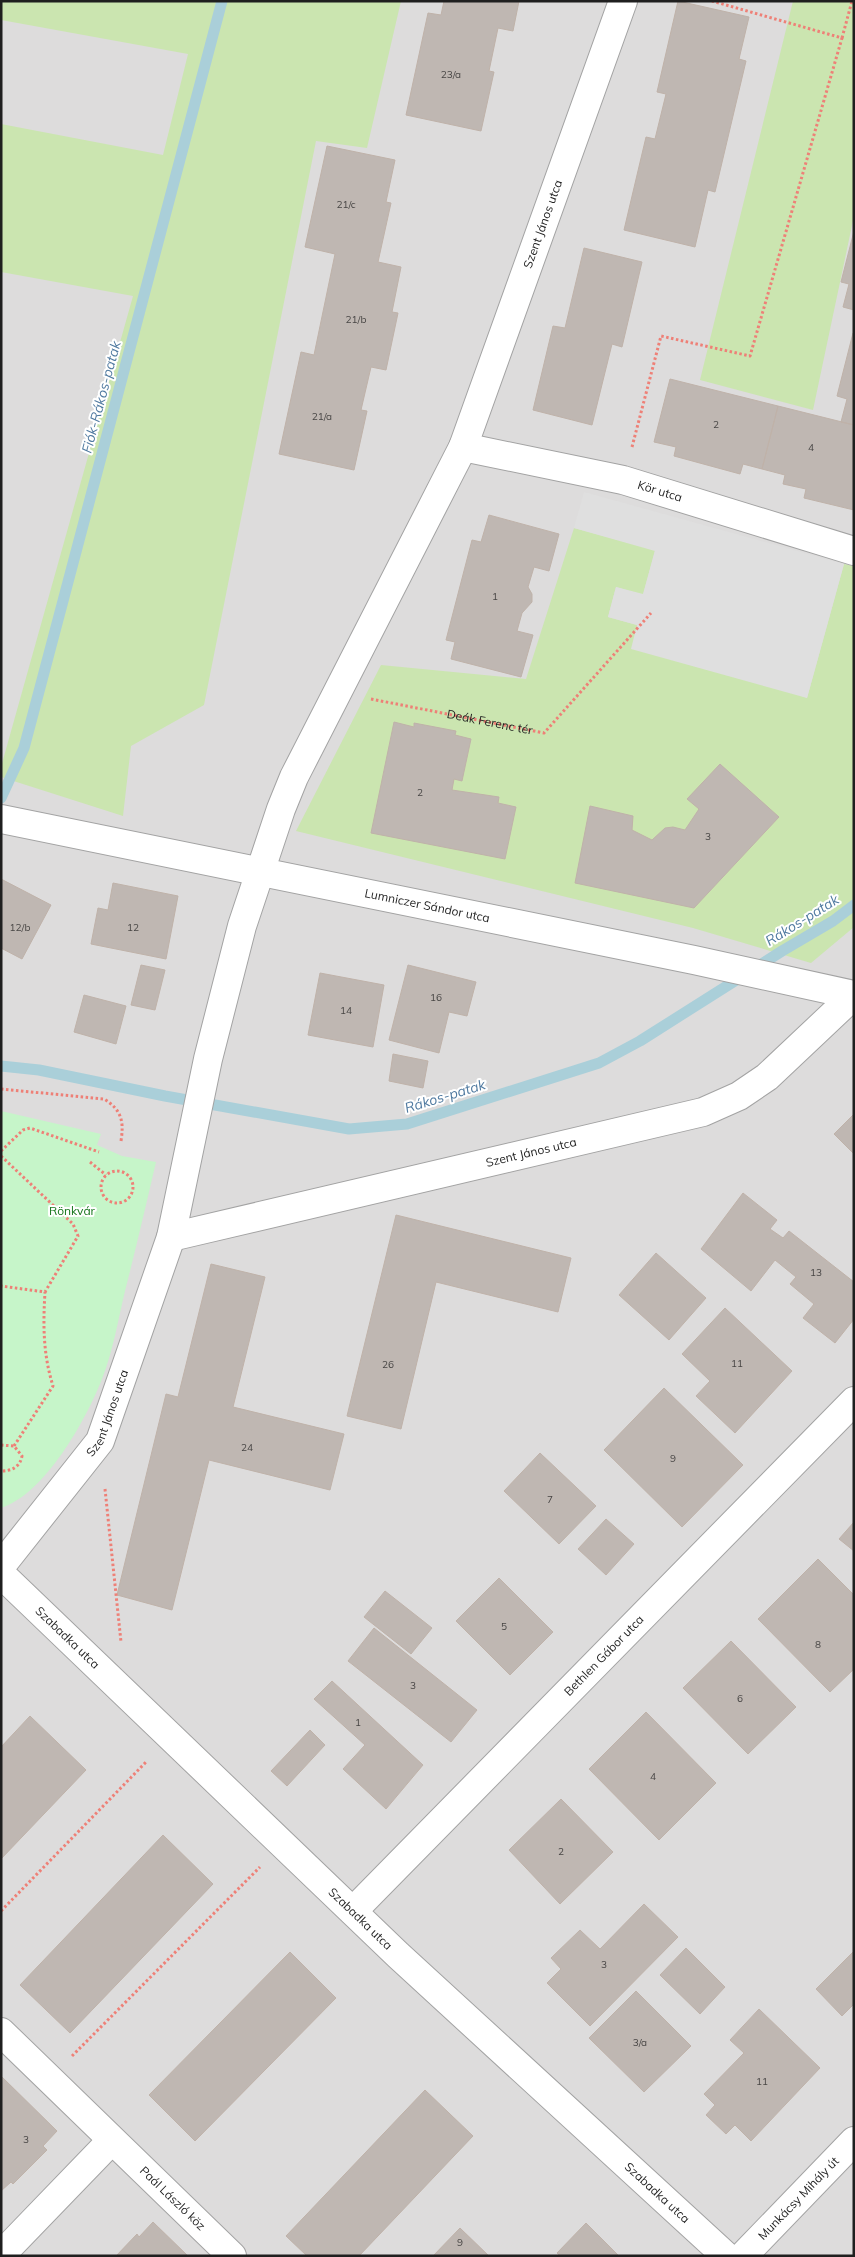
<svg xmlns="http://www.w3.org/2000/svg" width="855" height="2257" font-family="Mulish,sans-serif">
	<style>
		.residential { fill: #dddcdc }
		.grass { fill: #cbe5b0 }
		.park { fill: #c6f5c9 }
		.parking { fill: #dfdfdf }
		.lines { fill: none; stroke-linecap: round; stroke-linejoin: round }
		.stream { stroke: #aacfd9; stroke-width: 11 }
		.building { fill: #bfb7b2; stroke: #bfb2a9 }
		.minor-casing { stroke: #a3a3a3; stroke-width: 30 }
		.path { stroke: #ee8077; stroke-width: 3; stroke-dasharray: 2.5 2.5; stroke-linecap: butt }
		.minor { stroke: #fff; stroke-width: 28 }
		.labels { text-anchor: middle; stroke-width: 4; stroke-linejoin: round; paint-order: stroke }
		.number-label { font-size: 10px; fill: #474544 }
		.street-label { font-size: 12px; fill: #1f1f1f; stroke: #fff }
		.park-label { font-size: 12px; fill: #15751a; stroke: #fff }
		.water-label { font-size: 14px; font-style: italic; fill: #507aa0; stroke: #fff }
	</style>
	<rect width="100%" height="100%" fill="#efebe6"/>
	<!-- residential -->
	<path class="residential" d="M1 1H854V2256H1Z"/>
	<!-- grass -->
	<path class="grass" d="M1 1H401L367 148 316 141 204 705 131 746 123 816 1 777V767L133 296 1 272V124L163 155 188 54 1 20Z
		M793 1H854V216L813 410 700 380Z
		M574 528 655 550 643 595 616 587 608 617 637 625 807 698 844 564 854 566V927L811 963 693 928 296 831 381 665 526 679Z"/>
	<!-- park -->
	<path class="park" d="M1 1111 101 1134 97 1145 122 1156 156 1162C146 1205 136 1248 125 1291 118 1320 113 1351 102 1379 86 1420 45 1494 1 1508Z"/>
	<!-- parking -->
	<path class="parking" d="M584 492 844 564 807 698 631 649 637 625 608 617 616 587 643 594 655 551 574 528Z"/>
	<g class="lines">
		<!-- stream -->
		<path class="stream" d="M1 798 24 748 222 1
			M1 1066 39 1070 165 1096 349 1129 407 1124 599 1063 640 1041 782 951 833 921 854 905"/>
	</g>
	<!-- building -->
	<path class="building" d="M444 1H519L513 31 498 28 489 71 494 72 481 131 406 115 428 13 441 15Z
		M678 1 749 17 739 59 746 61 715 192 708 190 695 247 624 230 646 137 655 139 666 94 657 92Z
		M327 146 395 160 386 202 391 203 378 262 401 267 392 312 398 313 386 370 371 367 361 410 367 411 354 470 279 454 301 352 314 355 335 254 305 247Z
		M854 231V310L843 307 849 284 841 282Z
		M584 248 642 262 622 347 612 344 592 425 533 410 553 326 565 328Z
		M853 333H854V425L841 422 847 399 837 396Z
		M670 379 778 406 762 469 743 464 740 474 674 456 676 447 654 442Z
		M778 406 854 425V510L804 498 806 489 783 484 785 475 762 469Z
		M489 515 559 534 549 571 534 567 528 587 532 594V602L522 613 517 631 533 635 521 677 451 659 455 642 446 640 472 540 481 542Z
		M394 722 414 727V723L456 731 455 735 471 739 462 781 454 779 452 790 499 797 498 803 516 807 505 859 371 833Z
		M720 764 779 817 694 908 575 883 590 806 633 816 632 830 652 840 665 828 673 827 685 830 699 809 687 799Z
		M1 879 51 905 22 959 1 948Z
		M113 883 178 896 166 959 91 944 98 908 108 910Z
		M141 965 165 970 155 1010 131 1005Z
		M408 965 476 982 467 1016 449 1012 439 1053 389 1040Z
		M320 973 384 985 373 1047 308 1035Z
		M84 995 126 1006 116 1044 74 1032Z
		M393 1054 428 1061 423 1088 389 1081Z
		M854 1114V1154L834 1134Z
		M743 1193 777 1220 770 1229 783 1238 789 1231 854 1282V1319L835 1343 803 1318 814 1304 790 1284 796 1277 775 1260 751 1291 701 1249Z
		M396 1215 571 1258 558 1312 436 1282 401 1429 347 1416Z
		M656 1253 706 1298 669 1340 619 1295Z
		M211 1264 265 1277 233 1407 344 1434 330 1490 209 1460 172 1610 117 1595 166 1394 178 1397Z
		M725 1308 792 1371 735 1433 696 1396 710 1381 682 1354Z
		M664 1388 743 1465 682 1527 604 1450Z
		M540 1453 596 1506 559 1544 504 1491Z
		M606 1519 634 1544 606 1575 578 1549Z
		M854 1522V1551L839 1539Z
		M818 1559 854 1595V1669L830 1692 758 1619Z
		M499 1578 553 1632 510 1675 456 1621Z
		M385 1591 432 1628 411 1654 364 1617Z
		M374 1628 477 1710 451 1742 348 1661Z
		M731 1641 796 1707 748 1754 683 1688Z
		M332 1681 423 1765 386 1809 343 1769 365 1745 314 1699Z
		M646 1712 716 1783 659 1840 589 1769Z
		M30 1716 86 1770 1 1859V1747Z
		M310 1730 325 1745 287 1786 271 1771Z
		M561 1799 613 1852 560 1904 509 1850Z
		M163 1835 213 1884 70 2033 20 1985Z
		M644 1904 678 1937 590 2026 547 1983 561 1969 551 1958 580 1930 600 1949Z
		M686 1948 725 1987 700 2014 660 1975Z
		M854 1951V2004L842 2016 816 1989Z
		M290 1952 336 1998 195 2141 149 2095Z
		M636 1991 691 2046 644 2092 589 2038Z
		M759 2009 820 2068 751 2141 735 2125 726 2134 706 2115 715 2105 704 2094 744 2053 730 2040Z
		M1 2076 57 2131 43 2146 47 2150 13 2184 11 2182 1 2191Z
		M425 2090 473 2136 359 2256H307L286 2236Z
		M153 2222 188 2256H116L137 2234 139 2237Z
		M586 2223 619 2256H560L557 2253Z
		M460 2228 489 2256H433Z"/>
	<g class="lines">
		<!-- minor casing -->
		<g class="minor-casing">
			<g id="minor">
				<path id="s2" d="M463 447 623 480 854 551"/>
				<path id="s3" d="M1 819 694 960 854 995"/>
				<path id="s4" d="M171 1237 703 1112 739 1096 767 1077 854 995"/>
				<path id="s5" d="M1 1566 100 1441 171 1237 208 1059 242 926 281 809 294 777 463 447 623 1"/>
				<path id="s6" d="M1 1574 398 1955 726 2256"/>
				<path id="s7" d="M353 1911 854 1401"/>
				<path id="s8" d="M1 2032 232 2256"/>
				<path d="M1 2255 111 2141"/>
				<path id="s9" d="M743 2256 854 2141"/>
			</g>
		</g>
		<!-- path -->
		<g class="path">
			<path d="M842 38 852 1"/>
			<path d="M632 447 661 336 750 356 842 38 712 1"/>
			<path id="s1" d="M371 699 544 733 651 613"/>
			<path d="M1 1089 104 1099C122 1110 124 1122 121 1141"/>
			<path d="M1 1151 23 1130 30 1128 99 1152"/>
			<path d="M1 1156 73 1224 78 1236 45 1292 1 1286"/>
			<path d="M90 1162 106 1175"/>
			<circle cx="117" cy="1187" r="16"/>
			<path d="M1 1445 14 1446 22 1456C20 1467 12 1471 1 1471"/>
			<path d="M14 1446 53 1386C43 1354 43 1325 45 1292"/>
			<path d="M105 1489 121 1642"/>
			<path d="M1 1911 147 1761"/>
			<path d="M72 2056 260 1867"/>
		</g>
		<!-- minor -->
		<use href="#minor" class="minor"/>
	</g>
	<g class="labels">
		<!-- number labels -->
		<g class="number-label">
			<text x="451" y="78">23/a</text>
			<text x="346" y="208">21/c</text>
			<text x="356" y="323">21/b</text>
			<text x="322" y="420">21/a</text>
			<text x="716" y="428">2</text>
			<text x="811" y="451">4</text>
			<text x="495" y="600">1</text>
			<text x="420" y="796">2</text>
			<text x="708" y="840">3</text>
			<text x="20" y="931">12/b</text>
			<text x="133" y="931">12</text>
			<text x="436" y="1001">16</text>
			<text x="346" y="1014">14</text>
			<text x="816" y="1276">13</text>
			<text x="737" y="1367">11</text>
			<text x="388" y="1368">26</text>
			<text x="247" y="1451">24</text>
			<text x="673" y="1462">9</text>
			<text x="550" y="1503">7</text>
			<text x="504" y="1630">5</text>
			<text x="818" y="1648">8</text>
			<text x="413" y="1689">3</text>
			<text x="740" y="1702">6</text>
			<text x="358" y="1726">1</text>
			<text x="653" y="1780">4</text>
			<text x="561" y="1855">2</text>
			<text x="604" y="1968">3</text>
			<text x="640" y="2046">3/a</text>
			<text x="762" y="2085">11</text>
			<text x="26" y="2143">3</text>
			<text x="460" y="2246">9</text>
		</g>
		<!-- street labels -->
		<g class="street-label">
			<text dy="4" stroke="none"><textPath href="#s5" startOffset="1460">Szent János utca</textPath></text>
			<text dy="4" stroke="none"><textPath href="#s2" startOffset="202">Kör utca</textPath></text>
			<text dy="4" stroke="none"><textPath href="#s1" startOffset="121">Deák Ferenc tér</textPath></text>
			<text dy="4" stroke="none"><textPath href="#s3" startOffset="435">Lumniczer Sándor utca</textPath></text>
			<text dy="4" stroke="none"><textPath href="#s4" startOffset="370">Szent János utca</textPath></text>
			<text dy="4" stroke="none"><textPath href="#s5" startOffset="188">Szent János utca</textPath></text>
			<text dy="4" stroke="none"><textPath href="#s6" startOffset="92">Szabadka utca</textPath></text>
			<text dy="4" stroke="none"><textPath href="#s7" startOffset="358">Bethlen Gábor utca</textPath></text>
			<text dy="4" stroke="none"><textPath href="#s6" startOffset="498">Szabadka utca</textPath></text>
			<text dy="4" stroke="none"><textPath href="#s6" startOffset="902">Szabadka utca</textPath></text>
			<text dy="4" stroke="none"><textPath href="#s8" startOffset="239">Paál László köz</textPath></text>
			<text dy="4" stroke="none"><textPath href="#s9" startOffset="80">Munkácsy Mihály út</textPath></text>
		</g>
		<!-- park labels -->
		<g class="park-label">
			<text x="72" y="1215">Rönkvár</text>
		</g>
		<!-- water labels -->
		<g class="water-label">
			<text transform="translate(101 397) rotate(-75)" y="5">Fiók-Rákos-patak</text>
			<text transform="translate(802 920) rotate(-32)" y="5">Rákos-patak</text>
			<text transform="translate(445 1096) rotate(-17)" y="5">Rákos-patak</text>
		</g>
	</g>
	<!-- border -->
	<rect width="855" height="2257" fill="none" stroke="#1f1f1f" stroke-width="5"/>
</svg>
